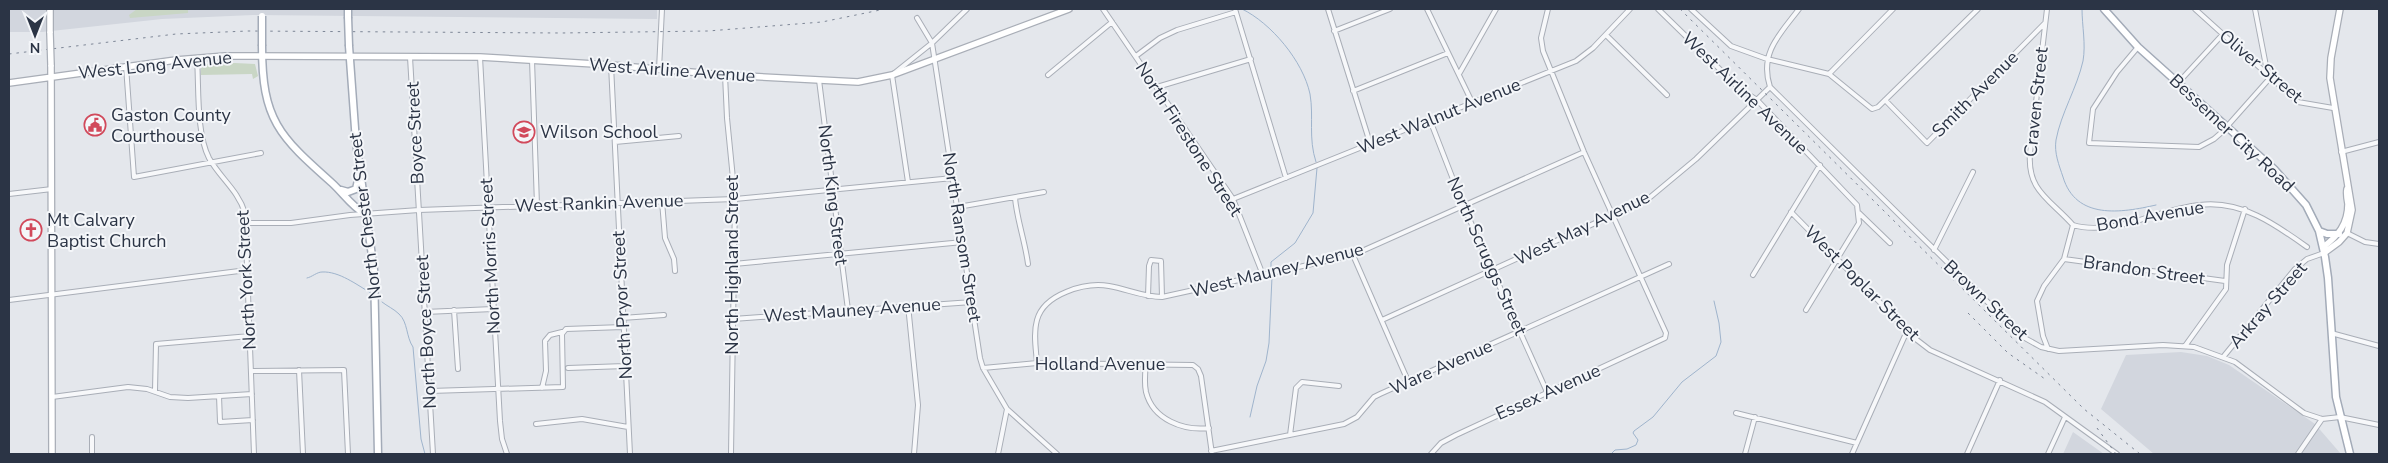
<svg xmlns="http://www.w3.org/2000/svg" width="2388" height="463" font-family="'Nunito Sans',sans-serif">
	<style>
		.built { fill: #d2d6de }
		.green { fill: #c9d6c5 }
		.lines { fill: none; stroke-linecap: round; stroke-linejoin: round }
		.stream { stroke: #9fb4cc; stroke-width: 1 }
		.street-casing { stroke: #a9aeb7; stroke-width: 6 }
		.secondary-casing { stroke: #a9aeb7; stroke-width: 8 }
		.primary-casing { stroke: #a3abb8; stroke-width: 9 }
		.street { stroke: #f7f8fa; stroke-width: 4 }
		.secondary { stroke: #fff; stroke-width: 5.5 }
		.primary { stroke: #fff; stroke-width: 6 }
		.rail { stroke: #7d8696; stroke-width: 1; stroke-dasharray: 2.5 5; stroke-linecap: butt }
		.secondary-bridge-casing { stroke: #a9aeb7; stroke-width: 8; stroke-linecap: butt }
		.primary-bridge-casing { stroke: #a3abb8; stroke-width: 9; stroke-linecap: butt }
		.secondary-bridge { stroke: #fff; stroke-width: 5.5 }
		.primary-bridge { stroke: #fff; stroke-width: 6 }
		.labels { text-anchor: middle; stroke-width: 4; stroke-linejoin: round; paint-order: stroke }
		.street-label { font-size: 18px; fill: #2b3445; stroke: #f4f6f9 }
		.poi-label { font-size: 18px; fill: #2b3445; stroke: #f4f6f9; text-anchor: start }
	</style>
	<rect width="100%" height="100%" fill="#e4e7ec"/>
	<!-- built -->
	<path class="built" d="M9 9H657V19L253 15 162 19 42 32H9Z
		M2181 352 2207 356 2229 365 2315 424 2341 454H2154L2101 409 2126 355Z
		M2073 432 2104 454H2063Z"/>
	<!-- green -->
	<path class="green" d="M137 9H188V13L130 18 129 15Z
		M235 63 255 64 258 76 253 79 252 74 201 75V68L204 64Z"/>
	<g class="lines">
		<!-- stream -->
		<path class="stream" d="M1242 9C1271 23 1303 61 1310 94 1314 117 1308 138 1316 162
			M2082 9C2082 26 2086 44 2083 61 2077 88 2061 113 2056 140 2054 153 2059 165 2063 177 2076 220 2121 213 2156 205
			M1271 271V262L1295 243 1313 213 1317 168
			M307 278C312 277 317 272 322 272 339 271 357 285 371 293
			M382 302C387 306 394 309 399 314 408 322 406 337 413 347L421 439 425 454
			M1250 417 1257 386 1266 361 1269 343 1272 277
			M1611 454 1615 450 1627 449 1636 445 1638 440 1633 433 1634 431 1653 417 1682 382 1716 356 1721 342 1719 323 1714 301"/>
		<!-- street casing -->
		<g class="street-casing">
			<path id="street" d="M1103 9 1233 199 1263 275
				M1235 9 1286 178
				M1328 9 1370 143
				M1427 9 1472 102
				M1658 9 1740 89 1757 100 1857 205 1859 223 1806 310
				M1691 9 1731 46 1767 59 1829 74 1872 109 1878 107 1978 9
				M1799 9C1780 34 1759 53 1770 87L2023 337 2041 347 2059 351 2163 345 2194 347 2235 362 2304 413 2322 419 2340 417 2379 425
				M2047 9 2030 153C2027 191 2050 199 2073 225
				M2195 9 2298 102 2333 108
				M917 18 932 43 980 358 983 368 1007 409 998 454
				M1334 31 1390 9
				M1606 35 1667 95
				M2138 47 2117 72 2093 109 2089 143 2199 147 2214 139 2222 132 2270 78 2266 66 2255 9
				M1136 56 1160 38 1177 30 1236 12
				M410 57 433 454
				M480 57 500 421 502 439 507 454
				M197 58C199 86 196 133 209 158 220 178 238 190 245 213L254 454
				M532 60 537 205
				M611 65 630 454
				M126 66 134 177 261 153
				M659 69 662 9
				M1459 74 1496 9
				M1829 74 1893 9
				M725 75 727 118 735 199 731 454
				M1048 75 1112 22
				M819 80 848 310
				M2178 83 2223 34
				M1157 87 1251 59
				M1353 91 1448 53
				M1885 100 1927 143 2045 23
				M1430 120 1463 205 1547 392
				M615 142 679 136
				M2341 152 2379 142
				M908 182 892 75 932 43 967 9
				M9 194 52 189
				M1015 198C1017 220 1025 241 1028 264
				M1233 199 1576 61 1593 48 1630 9
				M662 201 665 238 674 259 675 271
				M958 207 1044 192
				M1791 212 1917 340 1930 350 2045 402 2117 454
				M1859 213 1890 243
				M246 223H291L350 215 419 210 735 199 953 178
				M2073 225C2092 231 2114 227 2133 222 2154 216 2177 207 2200 205 2241 200 2275 224 2307 247
				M2347 233 2365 242 2379 244
				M1934 250 1973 172
				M1353 255 1408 381
				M2064 259 2225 281
				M734 264 963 242
				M1753 275 1820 165
				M1148 296 1149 266 1151 260 1161 261 1162 297
				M9 300 247 270
				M908 305 918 405 914 454
				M454 310 458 369
				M425 312 493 309
				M622 318 664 315
				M733 319 972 302
				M1382 320 1648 199 1696 159 1770 87
				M2331 333 2379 346
				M2185 346 2226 289 2227 265 2245 209
				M2048 349 2043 336 2037 301 2044 286 2064 259 2073 225
				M2224 356 2295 269 2307 259 2324 253
				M1037 363C1036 349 1033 334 1037 320 1044 294 1085 282 1109 286 1127 289 1143 297 1162 297L1353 255 1584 152
				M1146 364C1145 373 1144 383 1146 392 1153 420 1184 431 1209 428
				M568 368 625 366
				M983 368 1037 363 1193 365 1198 369 1201 376 1212 454
				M299 370 303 454
				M251 371 344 370 348 454
				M542 388 546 371 545 341 550 335 562 332
				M155 391 156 344 250 336
				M430 391 563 387 562 334 566 329 623 327
				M219 396 220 422 253 420
				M52 397 128 387 147 389 170 397 188 398 252 394
				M1007 409 1057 454
				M1736 413 1857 443
				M536 424 582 419 628 427
				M1290 435 1296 388 1302 382 1339 386
				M92 437V454
				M1211 451 1344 424 1357 417 1374 397 1380 394 1669 264
				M1431 454 1441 443 1456 435 1665 338 1666 333 1584 152 1543 51 1541 38 1548 9
				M1745 454 1755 417
				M1852 454 1907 331
				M1967 454 2000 380
				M2048 454 2065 417
				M2298 454 2322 419"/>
		</g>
		<!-- secondary casing -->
		<g class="secondary-casing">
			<path id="secondary" d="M50 33V9
				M51 65 52 454
				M9 83 176 60 225 56 480 57 611 65 725 75 858 82 892 75 1069 9
				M2323 247C2338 236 2348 224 2348 204 2347 199 2346 194 2347 189
				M2324 253 2339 242 2347 233 2352 210 2330 78 2331 58 2340 9"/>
		</g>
		<!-- primary casing -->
		<g class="primary-casing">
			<path id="primary" d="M348 9V17
				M2104 9 2138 47 2274 169 2306 205 2319 231 2325 257 2328 278 2336 397 2350 454
				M262 46C262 120 279 136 332 183 343 193 352 207 365 214
				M349 46 356 142 374 270 378 454
				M341 190 348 192 356 189 359 176
				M2319 231 2327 234H2339"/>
		</g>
		<!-- street -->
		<use href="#street" class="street"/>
		<!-- secondary -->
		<use href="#secondary" class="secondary"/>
		<!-- primary -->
		<use href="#primary" class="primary"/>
		<!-- rail -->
		<path class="rail" d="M1680 9 2084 409 2140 454
			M9 54 176 34 248 31 561 33 708 31 822 22 885 9
			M1968 313 2008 353 2045 379
			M2097 428 2116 454"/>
		<!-- secondary-bridge casing -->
		<g class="secondary-bridge-casing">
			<path id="secondary-bridge" d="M50 33 51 65"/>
		</g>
		<!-- primary-bridge casing -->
		<g class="primary-bridge-casing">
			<path id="primary-bridge" d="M262 16V46
				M348 17 349 46"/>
		</g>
		<!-- secondary-bridge -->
		<use href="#secondary-bridge" class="secondary-bridge"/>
		<!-- primary-bridge -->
		<use href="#primary-bridge" class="primary-bridge"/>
	</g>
	<!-- icons -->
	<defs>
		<g id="civic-ring" transform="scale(1.125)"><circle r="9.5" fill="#f4f6f9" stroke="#d1495b" stroke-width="1.5"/><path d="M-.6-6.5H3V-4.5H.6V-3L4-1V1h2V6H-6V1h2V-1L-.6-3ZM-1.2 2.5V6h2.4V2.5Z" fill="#d1495b"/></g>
		<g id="school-ring" transform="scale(1.125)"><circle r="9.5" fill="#f4f6f9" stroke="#d1495b" stroke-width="1.5"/><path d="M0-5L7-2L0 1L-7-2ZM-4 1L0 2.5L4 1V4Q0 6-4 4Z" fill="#d1495b"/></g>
		<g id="church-ring" transform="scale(1.125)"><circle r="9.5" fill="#f4f6f9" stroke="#d1495b" stroke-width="1.5"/><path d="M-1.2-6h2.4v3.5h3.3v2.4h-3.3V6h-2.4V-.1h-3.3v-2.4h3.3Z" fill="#d1495b"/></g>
	</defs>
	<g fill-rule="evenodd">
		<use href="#civic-ring" x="95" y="125"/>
		<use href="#school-ring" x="524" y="132"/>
		<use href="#church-ring" x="31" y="230"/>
	</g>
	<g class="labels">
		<!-- street labels -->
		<g class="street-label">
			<text transform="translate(155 65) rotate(-6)" y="6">West Long Avenue</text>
			<text transform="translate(2261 66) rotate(40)" y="6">Oliver Street</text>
			<text transform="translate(672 70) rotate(4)" y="6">West Airline Avenue</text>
			<text transform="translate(1745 93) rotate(44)" y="6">West Airline Avenue</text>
			<text transform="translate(1975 94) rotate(-45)" y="6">Smith Avenue</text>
			<text transform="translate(2036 102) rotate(-84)" y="6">Craven Street</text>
			<text transform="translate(1439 116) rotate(-22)" y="6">West Walnut Avenue</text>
			<text transform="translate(415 133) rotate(-93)" y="6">Boyce Street</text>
			<text transform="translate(2232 133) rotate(43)" y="6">Bessemer City Road</text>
			<text transform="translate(1189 139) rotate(57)" y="6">North Firestone Street</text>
			<text transform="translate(833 195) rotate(83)" y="6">North King Street</text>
			<text transform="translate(599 203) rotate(-2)" y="6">West Rankin Avenue</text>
			<text transform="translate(365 216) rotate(-97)" y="6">North Chester Street</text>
			<text transform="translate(2150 216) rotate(-10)" y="6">Bond Avenue</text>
			<text transform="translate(1582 228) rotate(-26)" y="6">West May Avenue</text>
			<text transform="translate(962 237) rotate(81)" y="6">North Ransom Street</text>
			<text transform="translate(490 256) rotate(-93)" y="6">North Morris Street</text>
			<text transform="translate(1487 256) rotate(66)" y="6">North Scruggs Street</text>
			<text transform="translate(732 265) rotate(-90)" y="6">North Highland Street</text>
			<text transform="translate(1277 270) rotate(-14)" y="6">West Mauney Avenue</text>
			<text transform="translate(2144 270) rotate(8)" y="6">Brandon Street</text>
			<text transform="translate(246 280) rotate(-93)" y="6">North York Street</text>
			<text transform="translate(1862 283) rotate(45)" y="6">West Poplar Street</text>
			<text transform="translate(1986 300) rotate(43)" y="6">Brown Street</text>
			<text transform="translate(622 305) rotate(-93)" y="6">North Pryor Street</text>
			<text transform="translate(2268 305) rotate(-49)" y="6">Arkray Street</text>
			<text transform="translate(852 310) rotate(-4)" y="6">West Mauney Avenue</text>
			<text transform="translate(426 332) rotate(-93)" y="6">North Boyce Street</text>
			<text x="1100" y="370">Holland Avenue</text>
			<text transform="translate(1441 367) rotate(-24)" y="6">Ware Avenue</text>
			<text transform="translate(1548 392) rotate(-24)" y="6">Essex Avenue</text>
		</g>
		<!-- poi labels -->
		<g class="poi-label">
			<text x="111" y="121">Gaston County<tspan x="111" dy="21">Courthouse</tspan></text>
			<text x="540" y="138">Wilson School</text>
			<text x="47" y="226">Mt Calvary<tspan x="47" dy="21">Baptist Church</tspan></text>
		</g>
	</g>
	<!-- border -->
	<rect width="2388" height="463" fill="none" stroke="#2b3445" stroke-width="20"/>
	<!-- north arrow -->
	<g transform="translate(35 35) rotate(180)" stroke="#f4f6f9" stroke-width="4" paint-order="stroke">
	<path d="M0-4L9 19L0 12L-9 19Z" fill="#2b3445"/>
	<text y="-8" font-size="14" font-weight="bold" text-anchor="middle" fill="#2b3445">N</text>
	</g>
</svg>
